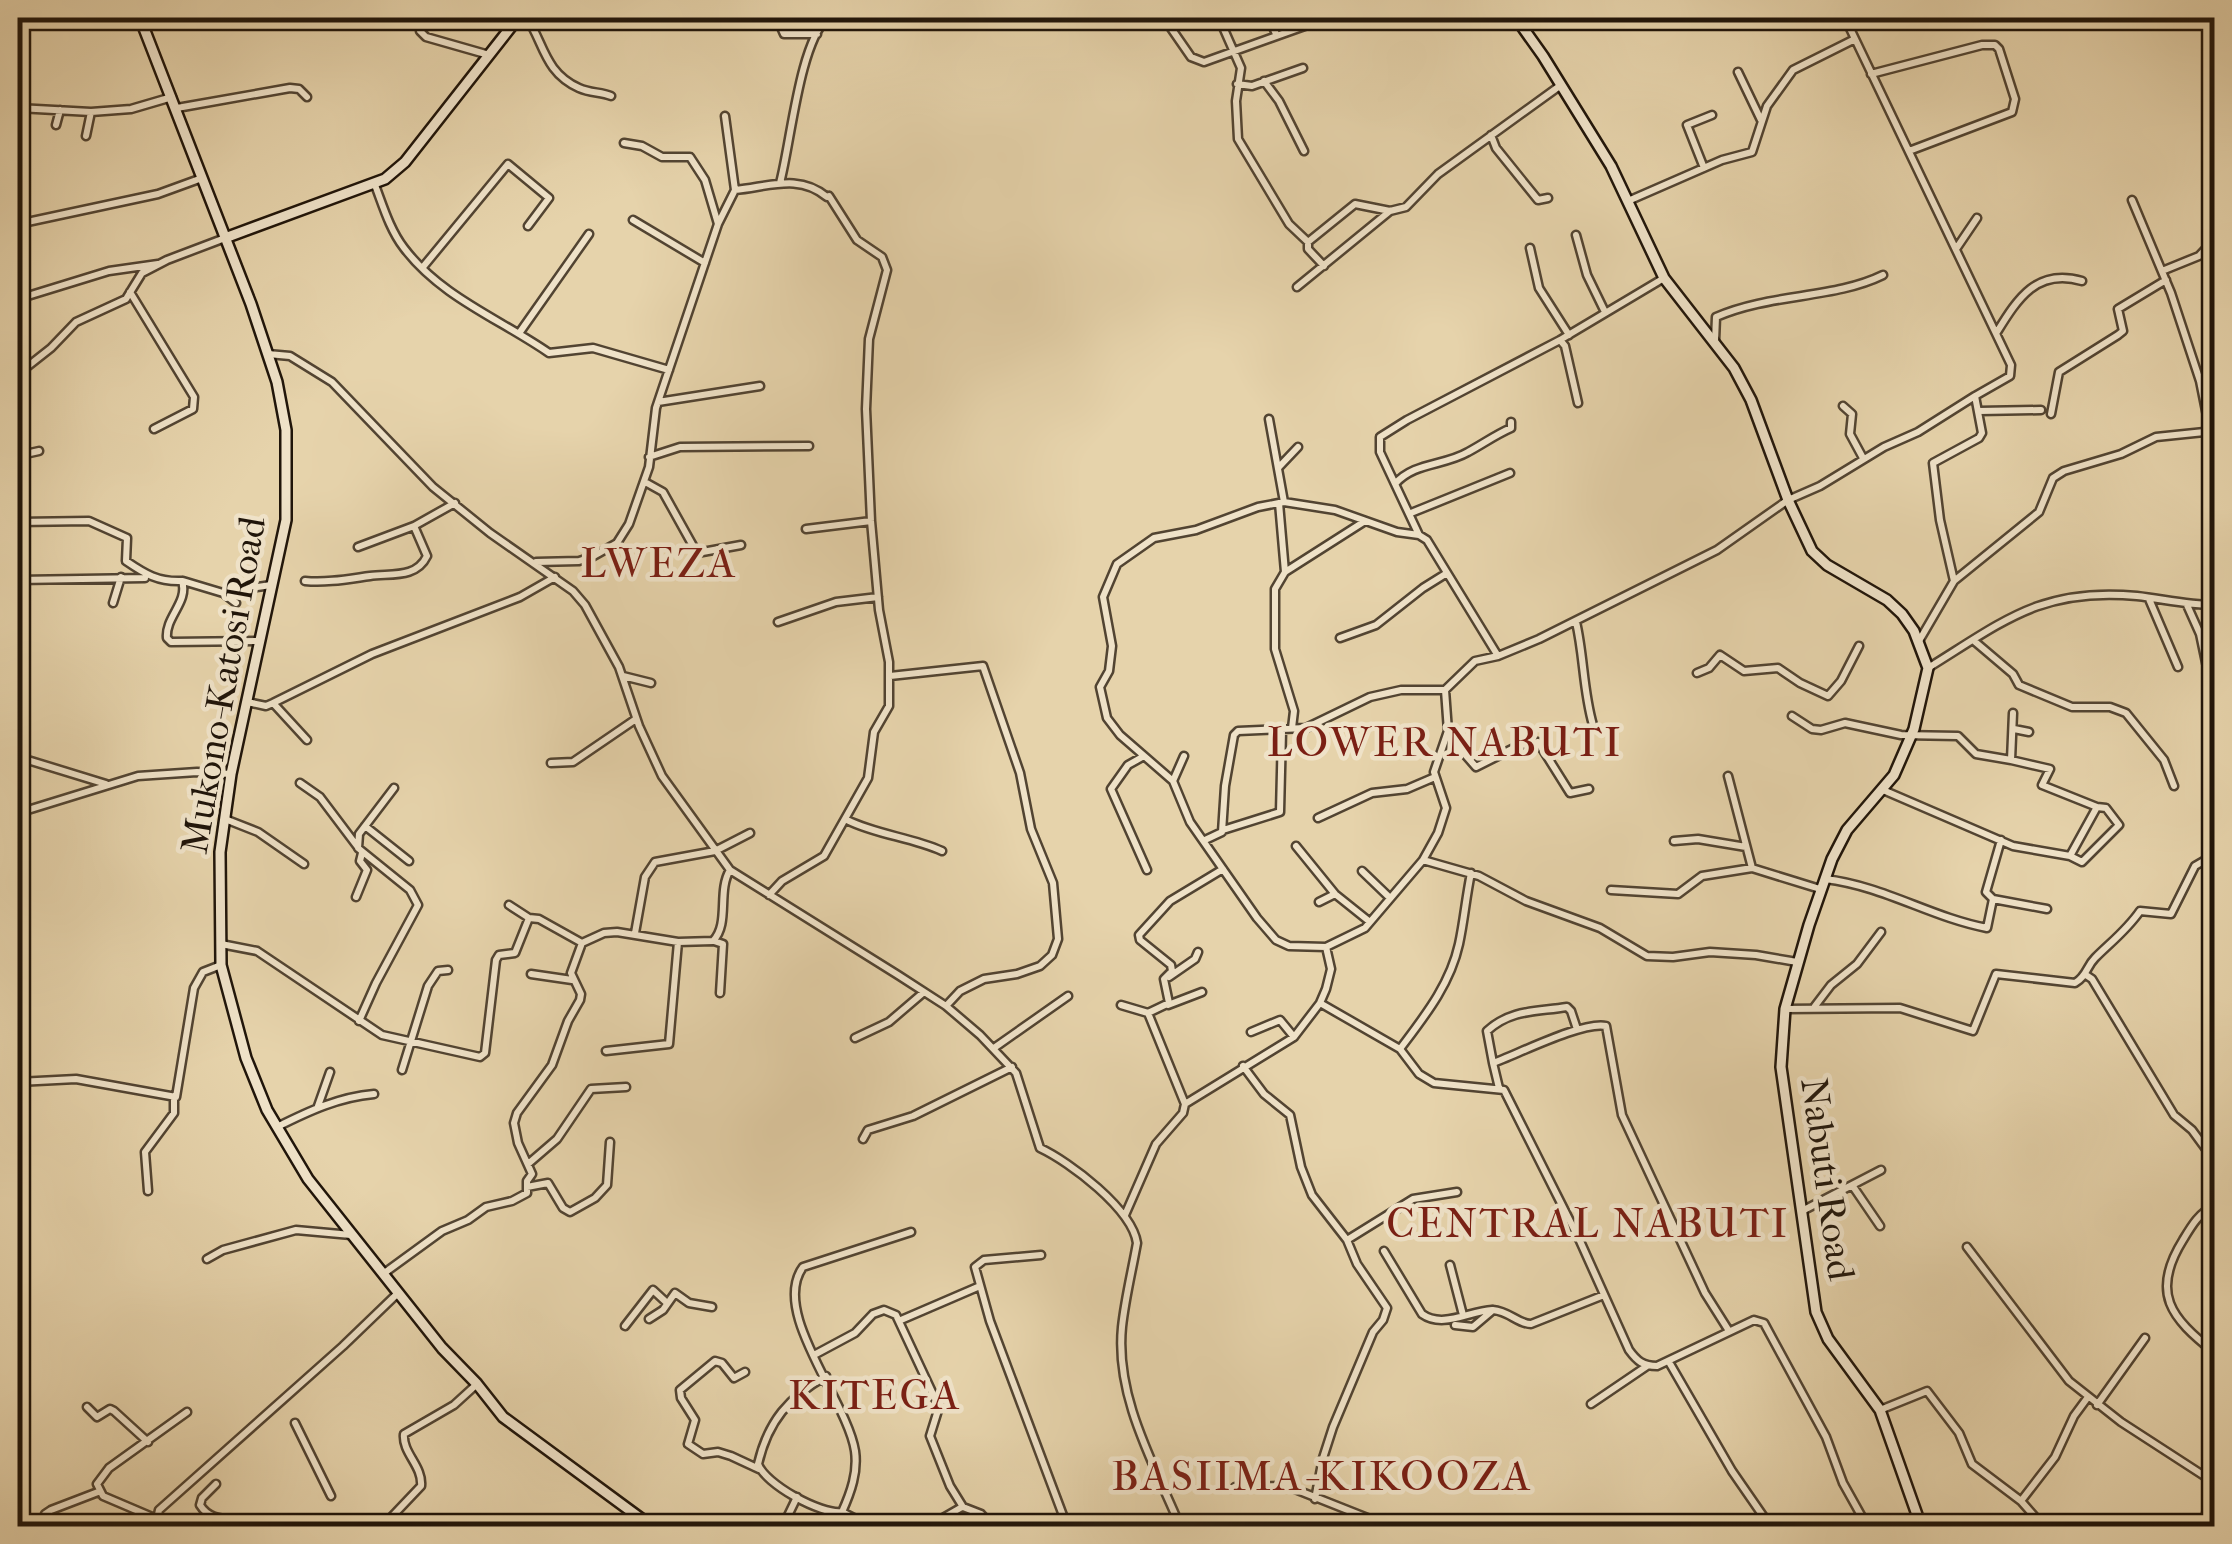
<svg xmlns="http://www.w3.org/2000/svg" width="2232" height="1544" font-family="'IM FELL French Canon',serif">
	<style>
		.lines { fill: none; stroke-linecap: round; stroke-linejoin: round }
		.street-casing { stroke: #524432; stroke-width: 11 }
		.secondary-casing { stroke: #20150a; stroke-width: 14 }
		.street { stroke: #efe2c8; stroke-width: 6 }
		.secondary { stroke: #efe2c8; stroke-width: 9 }
		.labels { text-anchor: middle; stroke-width: 9; stroke-linejoin: round; paint-order: stroke }
		.street-label { font-size: 38px; fill: #20150a; stroke: #efe2c8 }
		.quarter-label { font-size: 42px; letter-spacing: 2.5px; fill: #7a1f14; stroke: #efe2c8 }
	</style>
	<rect width="100%" height="100%" fill="#e6d3ab"/>
	<filter id="stains"><feTurbulence type="fractalNoise" baseFrequency=".002" numOctaves="4"/><feColorMatrix values="0 0 0 0 .2 0 0 0 0 .09 0 0 0 0 .02 0 0 0 .5 -.17"/></filter>
	<radialGradient id="worn" r=".72"><stop offset=".6" stop-color="#630" stop-opacity="0"/><stop offset="1" stop-color="#630" stop-opacity=".3"/></radialGradient>
	<g class="lines">
		<!-- street casing -->
		<g class="street-casing">
			<path id="street" d="M420 18V31L426 37 489 55
				M527 18C544 43 544 72 579 88 590 93 601 92 611 96
				M777 18 784 34H817
				M1164 18 1191 57 1204 62 1327 18
				M1219 18 1241 68 1236 101 1238 139 1289 224 1308 242V249L1324 266
				M1269 18 1276 34
				M1845 18 2011 365 2010 376 1975 396 1982 433 1979 438 1933 463 1940 520 1954 581
				M1738 72 1761 120
				M1871 74 1982 45H1995L1999 49 2015 99 2012 112 1909 151
				M1264 81 1279 101 1304 151
				M1237 84 1252 86 1303 68
				M18 108 91 112 86 136
				M177 108 290 88 299 89 307 97
				M91 112 131 109 172 97
				M56 125 60 110
				M1491 135 1496 148 1538 200 1548 198
				M624 143 642 146 662 157H690L705 180 718 224
				M1704 168 1687 125 1712 115
				M780 183C791 142 799 46 827 18
				M375 185C383 206 390 230 404 248 441 297 500 319 549 353L593 348 669 370
				M735 190C768 187 799 173 827 197L829 196 857 240 882 257 887 270 869 339 866 409 871 521 879 610 889 662V706L874 732 868 778 824 856 782 881 769 895
				M2132 200 2171 293 2200 381 2210 431
				M1628 201 1722 160 1752 152 1767 106 1793 70 1855 39
				M633 220 705 263
				M18 224 158 194 202 178
				M1576 235 1587 275 1605 312
				M1308 242 1355 204 1390 211 1406 207 1438 174 1561 85
				M1530 248 1539 288 1569 335
				M1956 249 1977 218
				M423 267 508 164 549 198 528 226
				M2162 271 2199 256 2214 240
				M1297 287 1390 211
				M130 292 194 397 193 409 154 429
				M18 299 109 271 158 264
				M520 332 589 234
				M1997 332C2018 298 2037 268 2082 281
				M1715 341 1716 317C1771 293 1834 299 1883 275
				M268 354 290 356 332 382 433 487 490 533 573 591 585 605 619 667 639 726 662 776 730 870 898 975 946 1006 980 1035 1016 1073 1040 1148C1070 1162 1132 1209 1137 1243 1132 1271 1125 1299 1122 1327 1115 1397 1154 1464 1180 1526
				M18 374 51 348 76 322 126 299 142 273 167 260 225 238
				M658 402 760 386
				M1578 403 1565 346 1560 340 1664 278
				M1843 406 1852 414 1850 434 1863 458
				M1979 411 2041 410
				M2051 414 2059 372 2118 335 2123 331 2118 309 2166 280
				M1269 419 1284 502
				M18 448 30 453 39 451
				M649 457 680 447 809 446
				M1279 467 1298 447
				M645 482 663 492 697 553 741 545
				M1395 484 1380 452V437L1407 420 1560 340
				M1279 503 1285 572
				M1411 513 1510 473
				M18 522 89 521 127 538 126 561C145 574 158 582 182 581 189 602 165 617 167 638L171 642 260 641
				M806 529 871 521
				M1419 535 1395 484C1414 462 1444 466 1468 452 1483 444 1495 435 1511 428V422
				M358 547 414 526 455 503
				M536 562 579 561 592 557 617 543 629 524 649 467 656 408 718 224 735 190 725 116
				M18 580 145 578
				M183 581 223 593 236 603
				M305 581C327 583 348 579 370 576 390 573 416 579 427 556L414 526
				M224 592 271 585
				M2149 599 2178 667
				M113 603 121 577
				M2187 605 2200 634 2214 701
				M778 622 836 602 878 597
				M1576 622C1584 656 1583 691 1593 725
				M1340 638 1376 625 1423 588 1447 573
				M1973 640 2013 674 2019 685 2072 707H2110L2126 713 2164 760 2174 786
				M1919 641 1954 581 2039 512 2053 478 2064 471 2121 454 2156 437 2214 431
				M1498 656 1427 540 1419 535 1397 532 1335 510 1284 502 1258 507 1196 530 1154 538 1117 564 1103 597 1112 646 1109 671 1100 687 1107 718 1120 735 1173 781 1190 822 1257 918 1276 940 1289 946 1326 947 1365 928 1423 860 1438 833 1446 808 1434 772 1448 731 1445 690 1475 661 1498 656 1539 639 1717 550 1788 500 1820 486 1884 447 1918 432 1975 396
				M1928 668C2004 621 2042 587 2137 596 2163 599 2188 605 2214 605
				M1697 673 1709 668 1720 655 1744 671 1778 668 1800 683 1828 696 1841 681 1859 646
				M623 676 651 683
				M890 676 983 666 1020 773 1031 829 1053 883 1058 939 1052 955 1040 966 1017 974 984 979 960 991 946 1006
				M247 702 266 706 273 703 372 654 520 597 555 577
				M273 703 307 740
				M1792 716 1812 729 1821 730 1845 723 1901 735 1958 736 1976 754 2011 760 2013 713
				M1292 728 1294 711 1275 649V589L1285 572 1365 521
				M2014 729 2029 732
				M1447 734 1476 767 1520 745 1538 742 1570 793 1589 789
				M2214 752 2207 735 2214 718
				M1144 756 1128 765 1111 789 1147 870
				M18 757 106 784
				M2011 760 2050 769 2042 785 2097 807
				M551 763 573 762 636 719
				M1728 776 1752 868
				M1173 781 1184 756
				M300 783 320 797 357 846
				M1883 790 2013 846 2070 856 2097 807 2106 808 2119 825 2082 862 2070 856
				M18 813 138 776 197 772 231 774
				M1318 818 1372 793 1407 789 1435 777
				M225 819 258 832 304 864
				M847 820C877 835 911 837 942 851
				M365 826 409 861
				M1223 830 1280 812 1282 731
				M1205 840 1222 832 1225 786 1234 735 1238 731 1306 728 1370 697 1401 690H1445
				M1674 841 1698 839 1746 847
				M1296 846 1335 894 1370 922
				M1423 860 1479 876 1526 901 1600 928 1647 956 1673 957 1710 952 1756 955 1797 962
				M1362 871 1389 897
				M1825 879C1884 886 1930 917 1987 928L1993 899 1986 892 2001 840
				M1611 890 1678 894 1702 876 1752 868 1820 889
				M356 897 367 870 360 861 362 853
				M1993 899 2047 909
				M1319 902 1335 894
				M509 905 529 918
				M635 933 645 877 655 862 715 851 750 833
				M714 941 723 944 720 993
				M221 944 257 951 382 1035 480 1057 485 1053 496 960 499 955 515 953 529 918 539 919 582 943
				M531 974 572 980
				M2086 975 2092 979 2174 1115 2192 1130 2214 1160
				M1169 977 1195 959 1198 952
				M1320 1003 1400 1049 1419 1074 1434 1083 1504 1090 1580 1241 1629 1350C1637 1361 1643 1366 1657 1366L1754 1320 1764 1323 1826 1437 1843 1483 1867 1526
				M1121 1005 1148 1013
				M1168 1005 1202 992
				M1815 1006 1831 985 1857 964 1881 932
				M1785 1009 1900 1008 1973 1031 1996 974 2075 983C2087 976 2086 967 2095 958 2111 942 2127 930 2140 911L2171 914 2195 866 2214 855
				M359 1021 376 983 418 905 410 890 358 848 359 834 394 788
				M1251 1032 1280 1020 1294 1037
				M855 1038 889 1022 924 992
				M994 1048 1068 996
				M1400 1049C1424 1017 1450 985 1459 944 1464 921 1466 897 1471 873
				M606 1051 669 1044 678 942
				M1493 1063 1487 1031C1511 1009 1536 1012 1567 1007L1571 1011 1577 1029
				M1243 1066 1264 1094 1290 1115 1301 1167 1312 1195 1347 1240 1413 1199 1457 1192
				M402 1070 428 986 438 971 448 970
				M18 1082 76 1079 176 1097 194 988 203 972 221 965
				M1499 1088 1493 1063C1518 1054 1583 1021 1606 1026L1622 1115 1705 1293 1729 1331
				M1185 1104 1148 1013 1169 1003 1164 979 1172 971 1171 965 1140 940 1139 935 1170 901 1223 869
				M318 1106 330 1072
				M277 1127C309 1111 339 1097 374 1094
				M863 1139 868 1130 913 1116 1012 1067
				M528 1164 557 1139 591 1089 626 1087
				M1852 1185 1880 1226
				M527 1187 548 1183 563 1208 570 1212 595 1198 607 1185 610 1142
				M148 1191 145 1152 174 1113V1098
				M2214 1206C2199 1213 2192 1225 2183 1240 2150 1293 2171 1318 2214 1352
				M1802 1211 1881 1170
				M1125 1215 1156 1144 1183 1113 1185 1104 1294 1037 1320 1003 1326 989 1331 969 1326 947
				M1967 1247 2069 1381 2121 1422 2212 1481
				M1384 1251 1422 1314C1443 1329 1469 1311 1492 1310
				M1041 1255 984 1260 975 1267 990 1321 1067 1526
				M207 1259 223 1250 296 1230 351 1235
				M1450 1265 1463 1315
				M383 1274 442 1231 468 1220 486 1207 512 1201 527 1193V1181L532 1174 518 1143 514 1123 517 1113 552 1065 568 1021 580 1000 581 994 571 973 582 943 604 933 617 932 678 942 713 941C730 924 717 891 730 870
				M649 1319 663 1310 675 1293 689 1303 712 1307
				M901 1320 980 1286
				M1455 1325 1473 1327 1493 1310C1509 1311 1518 1324 1531 1324L1604 1295
				M625 1326 653 1290 667 1303
				M814 1355 855 1333 873 1314 884 1310 896 1315 939 1407 930 1436 950 1486 963 1507 981 1514 992 1526
				M1669 1362 1732 1471 1770 1526
				M745 1372 734 1378 722 1363 715 1361 680 1390 681 1398 695 1420 688 1444 703 1454 718 1452 731 1456 759 1469
				M826 1376C789 1397 768 1421 758 1464 765 1484 821 1515 842 1512
				M1591 1404 1647 1366
				M2097 1405 2145 1338
				M87 1407 97 1417 110 1409 114 1411 148 1442
				M1880 1410 1927 1391 1959 1433 1972 1464 2021 1501
				M295 1423 331 1496
				M216 1484 202 1498 200 1505C213 1526 237 1515 255 1526
				M1235 1487 1287 1486 1388 1526
				M1315 1499 1323 1458 1333 1427 1373 1332 1383 1320 1387 1308 1357 1264 1347 1240
				M157 1519 103 1496 97 1484 109 1468 187 1412
				M42 1526 45 1514 51 1510 98 1492
				M166 1526 157 1519 159 1510 343 1346 397 1294
				M383 1526 421 1486C423 1466 402 1453 404 1434L454 1405 477 1384
				M783 1526 797 1497
				M869 1526 842 1512C851 1492 858 1472 855 1451 847 1400 770 1312 803 1267L911 1232
				M929 1526 962 1507
				M2043 1526 2021 1501 2055 1457 2074 1416 2088 1397
				M2204 1526 2214 1467"/>
		</g>
		<!-- secondary casing -->
		<g class="secondary-casing">
			<path id="secondary" d="M140 18 251 304 277 382 286 430V520L231 774 220 852 221 965 246 1058 267 1110 308 1179 442 1348 477 1384 503 1417 651 1526
				M1516 18 1543 56 1611 166 1664 278 1734 368 1751 400 1788 500 1812 551 1827 565 1887 600 1902 614 1914 631 1928 668 1914 729 1894 775 1847 830 1832 859 1809 925 1785 1009 1781 1067 1816 1312 1828 1339 1880 1410 1921 1526
				M225 238 385 179 405 162 518 18"/>
		</g>
		<!-- street -->
		<use href="#street" class="street"/>
		<!-- secondary -->
		<use href="#secondary" class="secondary"/>
	</g>
	<g class="labels">
		<!-- street labels -->
		<g class="street-label">
			<text transform="translate(223 685) rotate(-80)" y="13">Mukono-Katosi Road</text>
			<text transform="translate(1828 1179) rotate(82)" y="13">Nabuti Road</text>
		</g>
		<!-- quarter labels -->
		<g class="quarter-label">
			<text x="659" y="577">LWEZA</text>
			<text x="1445" y="756">LOWER NABUTI</text>
			<text x="1588" y="1237">CENTRAL NABUTI</text>
			<text x="875" y="1409">KITEGA</text>
			<text x="1322" y="1490">BASIIMA-KIKOOZA</text>
		</g>
	</g>
	<!-- margin -->
	<rect width="2232" height="1544" fill="none" stroke="#e6d3ab" stroke-width="60"/>
	<rect x="20" y="20" width="2192" height="1504" fill="none" stroke="#20150a" stroke-width="5"/>
	<rect x="30" y="30" width="2172" height="1484" fill="none" stroke="#20150a" stroke-width="2.5"/>
	<rect width="100%" height="100%" filter="url(#stains)"/>
	<rect width="100%" height="100%" fill="url(#worn)"/>
</svg>
